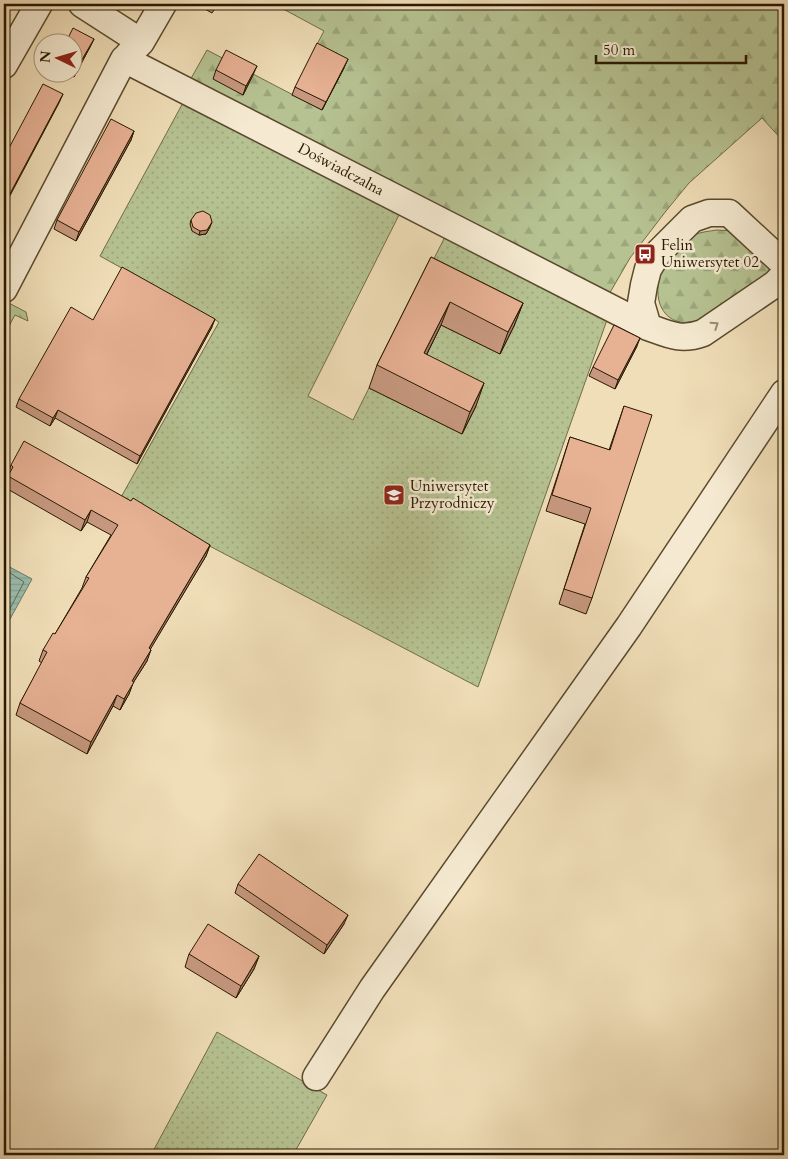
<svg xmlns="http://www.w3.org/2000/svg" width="788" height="1159" font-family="Cardo,serif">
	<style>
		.grass { fill: url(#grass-dots); stroke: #6f6d49 }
		.forest { fill: url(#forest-firs); stroke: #6f6d49 }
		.water { fill: url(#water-rules); stroke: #6c7a67 }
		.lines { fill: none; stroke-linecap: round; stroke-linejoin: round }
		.shore { stroke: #616a56; stroke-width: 1 }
		.minor-casing { stroke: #5a4a2e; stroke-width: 29 }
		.minor { stroke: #f5ead1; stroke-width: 26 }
		.wall { fill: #c7987f; stroke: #281800 }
		.shaded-wall { fill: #a27c68; stroke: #281800 }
		.building { fill: #e7b194; stroke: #281800 }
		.oneway { stroke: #998c73 }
		.labels { text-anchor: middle; stroke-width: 5; stroke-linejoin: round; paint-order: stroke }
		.street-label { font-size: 15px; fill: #281800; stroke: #f5ead1 }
		.poi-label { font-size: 15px; fill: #281800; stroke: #f5ead1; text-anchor: start }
	</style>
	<defs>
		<pattern id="grass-dots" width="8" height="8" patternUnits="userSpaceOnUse" patternTransform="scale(1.25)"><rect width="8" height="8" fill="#b6c292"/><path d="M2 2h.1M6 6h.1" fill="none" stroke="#9ca67c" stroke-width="1.8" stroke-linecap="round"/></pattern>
		<pattern id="forest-firs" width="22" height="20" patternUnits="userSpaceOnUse" patternTransform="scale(1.25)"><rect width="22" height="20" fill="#b6c292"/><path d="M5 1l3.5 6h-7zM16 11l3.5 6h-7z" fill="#9ca67c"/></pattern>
		<pattern id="water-rules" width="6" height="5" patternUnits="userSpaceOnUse" patternTransform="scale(1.25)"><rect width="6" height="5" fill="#9abcac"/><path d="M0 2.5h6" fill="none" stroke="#85a192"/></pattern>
	</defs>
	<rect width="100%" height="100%" fill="#f0deb8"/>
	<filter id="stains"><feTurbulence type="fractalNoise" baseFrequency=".004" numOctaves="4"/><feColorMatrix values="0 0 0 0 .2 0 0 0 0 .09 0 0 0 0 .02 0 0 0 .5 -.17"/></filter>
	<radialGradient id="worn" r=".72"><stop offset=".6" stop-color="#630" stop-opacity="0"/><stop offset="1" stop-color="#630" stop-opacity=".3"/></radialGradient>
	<!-- grass -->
	<path class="grass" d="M185 99 401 211 308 396 353 420 369 388 462 434 416 376 441 325 500 354 423 280 447 233 608 317 478 687 120 499 219 322 100 256Z
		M217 1032 327 1095 293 1155H151Z"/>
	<!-- forest -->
	<path class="forest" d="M274 4H784V142L762 118 689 183 666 211 630 258 608 296 189 82 207 50 322 110 313 52 324 31Z
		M717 230 735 231 771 267 770 272C754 283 738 294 722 305 716 310 708 317 700 320 671 330 653 309 659 280 662 266 682 242 694 235 700 232 710 231 717 230Z
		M5 301 26 312 28 321 15 315 4 335Z"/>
	<!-- water -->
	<path class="water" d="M4 564 32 579 4 630Z"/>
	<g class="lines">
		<!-- shore -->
		<path class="shore" d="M4 569 24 582 4 620"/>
		<!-- minor casing -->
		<g class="minor-casing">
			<path id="minor" d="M82 4 141 42
				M128 55 141 42 163 4
				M4 65 39 4
				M4 289 124 59 648 327C670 335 681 341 703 333L775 284 784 275
				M648 327 641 303 644 285 648 269 658 253 692 219 709 213H729L784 264
				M316 1077 372 989 629 626 784 393"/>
		</g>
		<!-- minor -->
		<use href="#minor" class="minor"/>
	</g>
	<!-- wall -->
	<path class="wall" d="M196 4H218L212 13Z
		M94 39 90 47 74 77 65 72H72V42Z
		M344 68 322 110 292 95 295 87Z
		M216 70 253 75 243 95 213 79Z
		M134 131 131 140 76 241 54 229 57 220Z
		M191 220 210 227 206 234 199 235 192 231 190 224Z
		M431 257 523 303 514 326 500 354 441 325 427 354 476 406 462 434 369 388 377 365Z
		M93 320 212 327 137 464 55 418 50 426 16 407 19 399Z
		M637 346 615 389 589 376 593 367Z
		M624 406 592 598 586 614 559 604 585 524 546 511 570 437 609 450Z
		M11 465 210 545 206 556 150 649 147 661 133 683 129 694 120 710 113 706 87 754 16 715 20 703 42 663 39 661 43 650 55 634 82 588 86 577 111 535 87 522 81 531 4 487 8 477H7Z
		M238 884 344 924 324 954 235 893Z
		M189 954 259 956 254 969 236 998 185 967Z"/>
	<!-- shaded-wall -->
	<path class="shaded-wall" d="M94 39 90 47 74 77 77 68Z
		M348 59 344 68 322 110 326 102Z
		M257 66 253 75 243 95 246 86Z
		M63 94 59 103 4 207V205Z
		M134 131 131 140 76 241 79 232Z
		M212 222 210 227 206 234 199 235 200 231Z
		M450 302 441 325 416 376 424 353Z
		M523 303 514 326 500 354 508 332Z
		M215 319 212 327 137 464 140 456Z
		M640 338 637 346 615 389 618 380Z
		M484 383 476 406 462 434 470 412Z
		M58 410 55 418 50 426 53 418Z
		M91 510 87 522 81 531 85 520Z
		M210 545 206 556 144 660 149 648Z
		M151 650 147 661 133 683 129 694 120 710 132 681Z
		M117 695 113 706 87 754 91 742Z
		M348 915 344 924 324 954 327 945Z
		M259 956 254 969 236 998 241 986Z"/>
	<!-- building -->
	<path class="building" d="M206 4H217L214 8Z
		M73 28 94 39 77 68 72 66V42H66Z
		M317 43 348 59 326 102 295 87Z
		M226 50 257 66 246 86 216 70Z
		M43 84 63 94 4 205V146L9 148Z
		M111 119 134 131 79 232 57 220Z
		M203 211 210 215 212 222 207 230 200 231 193 227 191 220 196 213Z
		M431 257 523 303 508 332 450 302 424 353 484 383 470 412 377 365Z
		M122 267 215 319 140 456 58 410 53 418 19 399 71 307 93 320Z
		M614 325 640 338 618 380 593 367Z
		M624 406 652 415 592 598 564 589 591 508 552 495 570 437 610 450Z
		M24 441 131 501 133 498 210 545 149 648 151 650 132 681 134 682 124 699 117 695 91 742 20 703 47 652 43 650 53 633 55 634 89 578 86 577 118 525 91 510 85 520 8 476 13 467 11 465Z
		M259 854 348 915 327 945 238 884Z
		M208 924 259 956 241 986 189 954Z"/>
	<!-- one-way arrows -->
	<defs><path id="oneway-chevron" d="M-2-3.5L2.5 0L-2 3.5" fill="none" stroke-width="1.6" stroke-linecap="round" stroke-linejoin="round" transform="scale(1.25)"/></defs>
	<use class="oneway" href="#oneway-chevron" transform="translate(715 325) rotate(-34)"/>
	<!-- icons -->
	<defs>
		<g id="bus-square" transform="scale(1.125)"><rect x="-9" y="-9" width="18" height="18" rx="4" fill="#8f2418" stroke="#f5ead1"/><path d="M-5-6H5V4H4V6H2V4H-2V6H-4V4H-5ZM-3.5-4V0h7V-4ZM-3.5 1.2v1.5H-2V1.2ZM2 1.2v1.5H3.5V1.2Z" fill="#fff"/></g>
		<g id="university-square" transform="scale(1.125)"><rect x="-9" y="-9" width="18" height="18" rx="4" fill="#8f2418" stroke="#f5ead1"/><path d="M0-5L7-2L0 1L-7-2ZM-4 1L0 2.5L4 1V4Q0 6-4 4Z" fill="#fff"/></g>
	</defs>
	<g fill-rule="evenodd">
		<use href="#bus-square" x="645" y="254"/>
		<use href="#university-square" x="394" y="495"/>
	</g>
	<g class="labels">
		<!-- street labels -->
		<g class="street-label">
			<text transform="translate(341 169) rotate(28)" y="5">Doświadczalna</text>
		</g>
		<!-- poi labels -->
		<g class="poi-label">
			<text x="661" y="250">Felin<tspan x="661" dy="17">Uniwersytet 02</tspan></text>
			<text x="410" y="491">Uniwersytet<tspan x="410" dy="17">Przyrodniczy</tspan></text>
		</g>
	</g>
	<!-- margin -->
	<rect width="788" height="1159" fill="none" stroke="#f0deb8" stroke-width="20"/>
	<rect x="5" y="5" width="778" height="1149" fill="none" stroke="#281800" stroke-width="2.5"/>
	<rect x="10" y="10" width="768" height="1139" fill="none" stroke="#281800"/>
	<!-- north arrow -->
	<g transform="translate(58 58) rotate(275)"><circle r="24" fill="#f5ead1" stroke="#a3967d"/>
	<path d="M0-4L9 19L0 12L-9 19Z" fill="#8f2418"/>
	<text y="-8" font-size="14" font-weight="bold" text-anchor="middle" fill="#281800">N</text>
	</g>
	<!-- scale -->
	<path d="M596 55v8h150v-8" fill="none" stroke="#281800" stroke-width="2.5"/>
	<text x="603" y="55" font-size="15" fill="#281800" stroke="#f5ead1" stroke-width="4" paint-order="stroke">50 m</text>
	<rect width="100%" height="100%" filter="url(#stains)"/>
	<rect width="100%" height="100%" fill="url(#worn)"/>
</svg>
